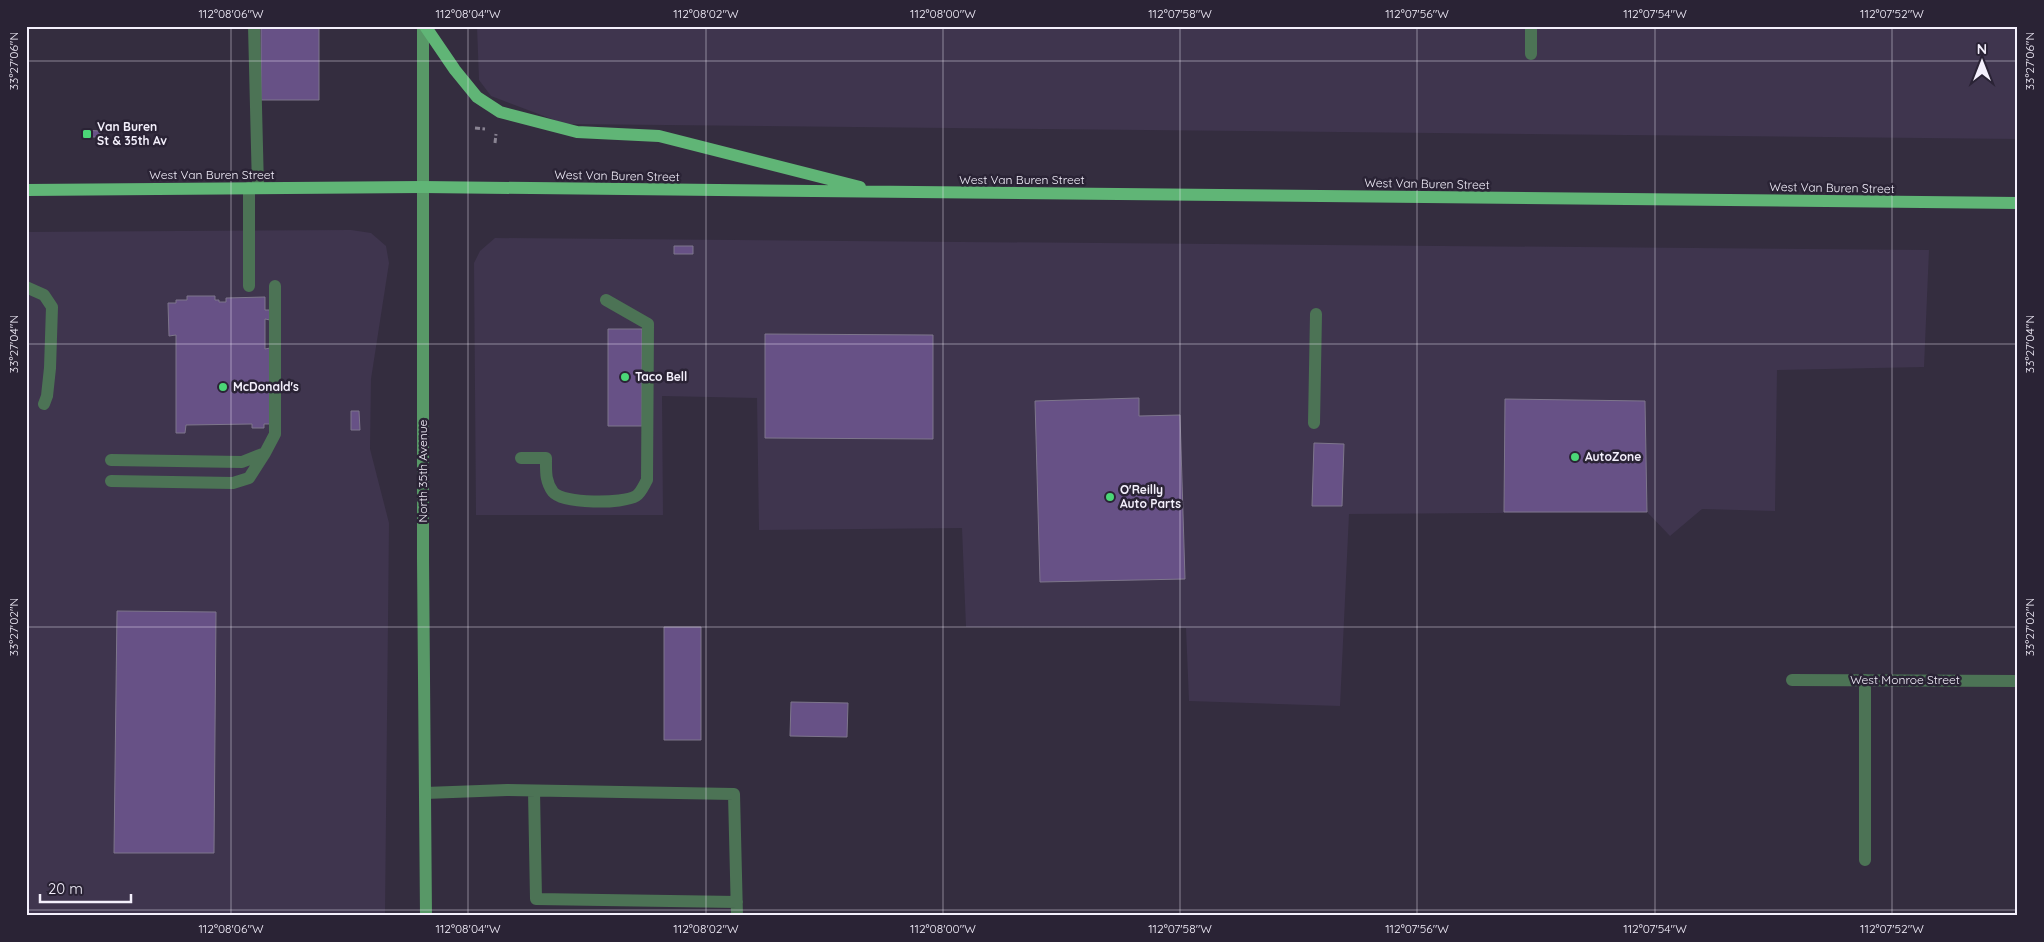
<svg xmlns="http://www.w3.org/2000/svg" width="2044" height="942" font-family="Quicksand,sans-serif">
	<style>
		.built { fill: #3f354e }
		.building { fill: #675186; stroke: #7e768c }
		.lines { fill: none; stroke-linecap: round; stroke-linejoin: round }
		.path { stroke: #8a8493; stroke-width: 3; stroke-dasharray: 5 2.5; stroke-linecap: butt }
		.service { stroke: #4c7355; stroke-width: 12 }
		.minor { stroke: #4c7355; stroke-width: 12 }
		.secondary { stroke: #589867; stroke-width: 12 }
		.primary { stroke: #60b576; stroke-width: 12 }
		.ticks { fill: none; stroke: #f4f0fc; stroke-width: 1; stroke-opacity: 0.45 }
		.poi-dot { fill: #4bd677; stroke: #2a2335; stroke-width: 2 }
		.labels { text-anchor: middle; stroke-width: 5; stroke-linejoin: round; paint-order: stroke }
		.poi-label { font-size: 12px; font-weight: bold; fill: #f4f0fc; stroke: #2a2335; text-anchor: start }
		.street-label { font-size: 12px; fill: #f4f0fc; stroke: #2a2335 }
		.neatline { fill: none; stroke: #f4f0fc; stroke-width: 2 }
		.ticks-label { font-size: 12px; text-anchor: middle; fill: #f4f0fc }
	</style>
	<rect width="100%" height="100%" fill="#342d3f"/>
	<!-- built -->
	<path class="built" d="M477 26H2018V139L565 124 491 96 479 80Z
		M351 230 371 233 386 246 389 263 371 379 370 449 389 523 385 916H26V232Z
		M495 238 1929 250 1924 367 1777 370 1775 511 1702 509 1670 536 1647 512 1349 514 1340 706 1189 701 1186 628 966 627 962 528 759 530 757 398 662 396 663 515H476L474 263 480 251Z"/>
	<!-- building -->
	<path class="building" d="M261 26H319V100H261Z
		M83 130 100 131V137H82Z
		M674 246H693V254H674Z
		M187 296H215V300H219V302H226V298L265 297V310H270V320L265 319V349L270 348 271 424H264V428H252V424L186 425 185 433H176V335L169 336 168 303H176V300H187Z
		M608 329H642V426H608Z
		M765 334 933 335V439L765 438Z
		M1139 398V416L1180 415 1185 579 1040 582 1035 401Z
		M1505 399 1645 401 1647 512H1504Z
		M351 411H359L360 430H351Z
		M1314 443 1344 444 1342 506H1312Z
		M117 611 216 612 214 853H114Z
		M664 627H701V740H664Z
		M791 702 848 703 847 737 790 736Z"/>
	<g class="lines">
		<!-- path -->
		<path class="path" d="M475 128 485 129
			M495 143 496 134"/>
		<!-- service -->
		<path class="service" d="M254 26 258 188
			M1531 26V54
			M249 188V286
			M26 287 44 295 52 307 50 368 47 396 44 404
			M1314 423 1316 314
			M521 458H546C546 471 545 481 553 492 563 504 623 504 636 496 641 493 644 485 647 480L648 324 606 300
			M111 460 242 462 265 453 275 434V286
			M111 481 233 483 249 478 265 453
			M1865 680V860
			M534 791 536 899 737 902
			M425 793 507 790 734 794 737 916"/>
		<!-- minor -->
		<path class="minor" d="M1792 680 2018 681"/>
		<!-- secondary -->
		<path class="secondary" d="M423 26V559L426 916"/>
		<!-- primary -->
		<path class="primary" d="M425 26 455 70 477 97 500 112 577 132 659 136 860 187
			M26 190 422 187 2018 203"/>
	</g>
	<!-- ticks -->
	<path class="ticks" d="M231 26V916M468 26V916M706 26V916M943 26V916M1180 26V916M1417 26V916M1655 26V916M1892 26V916M26 61H2018M26 344H2018M26 627H2018M26 910H2018"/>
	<!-- markers -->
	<g class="poi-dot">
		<rect x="82" y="129" width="10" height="10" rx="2.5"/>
		<circle cx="625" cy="377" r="5"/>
		<circle cx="223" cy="387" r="5"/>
		<circle cx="1575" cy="457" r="5"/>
		<circle cx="1110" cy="497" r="5"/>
	</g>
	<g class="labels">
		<!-- poi labels -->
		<g class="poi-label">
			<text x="97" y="131">Van Buren<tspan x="97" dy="14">St &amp; 35th Av</tspan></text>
			<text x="635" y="381">Taco Bell</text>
			<text x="233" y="391">McDonald's</text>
			<text x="1585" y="461">AutoZone</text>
			<text x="1120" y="494">O'Reilly<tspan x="1120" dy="14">Auto Parts</tspan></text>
		</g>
		<!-- street labels -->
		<g class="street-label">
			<text x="212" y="179">West Van Buren Street</text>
			<text transform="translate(617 176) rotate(1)" y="4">West Van Buren Street</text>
			<text x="1022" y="184">West Van Buren Street</text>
			<text transform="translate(1427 184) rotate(1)" y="4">West Van Buren Street</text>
			<text transform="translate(1832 188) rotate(1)" y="4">West Van Buren Street</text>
			<text transform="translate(423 471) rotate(-90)" y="4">North 35th Avenue</text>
			<text x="1905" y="684">West Monroe Street</text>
		</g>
	</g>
	<!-- border -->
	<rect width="2044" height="942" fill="none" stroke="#2a2335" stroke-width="55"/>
	<!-- north arrow -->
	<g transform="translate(1982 62)" stroke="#2a2335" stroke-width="4" paint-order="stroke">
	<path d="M0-4L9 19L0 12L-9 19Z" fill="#f4f0fc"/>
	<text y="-8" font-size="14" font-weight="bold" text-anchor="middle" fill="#f4f0fc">N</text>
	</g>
	<!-- scale -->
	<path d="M40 894v8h91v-8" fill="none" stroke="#f4f0fc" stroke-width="2.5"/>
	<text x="48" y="894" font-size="15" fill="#f4f0fc" stroke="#2a2335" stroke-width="4" paint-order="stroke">20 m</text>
	<rect x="28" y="28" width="1988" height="886" class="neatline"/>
	<g class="ticks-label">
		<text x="231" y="18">112°08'06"W</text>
		<text x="468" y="18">112°08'04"W</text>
		<text x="706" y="18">112°08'02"W</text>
		<text x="943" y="18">112°08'00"W</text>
		<text x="1180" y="18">112°07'58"W</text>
		<text x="1417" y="18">112°07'56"W</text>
		<text x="1655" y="18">112°07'54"W</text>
		<text x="1892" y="18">112°07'52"W</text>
		<text transform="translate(14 61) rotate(-90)" y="4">33°27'06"N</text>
		<text transform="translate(2030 61) rotate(-90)" y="4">33°27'06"N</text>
		<text transform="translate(14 344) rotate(-90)" y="4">33°27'04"N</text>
		<text transform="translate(2030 344) rotate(-90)" y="4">33°27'04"N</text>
		<text transform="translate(14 627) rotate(-90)" y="4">33°27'02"N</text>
		<text transform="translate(2030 627) rotate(-90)" y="4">33°27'02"N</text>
		<text x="231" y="933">112°08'06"W</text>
		<text x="468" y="933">112°08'04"W</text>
		<text x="706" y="933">112°08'02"W</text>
		<text x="943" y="933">112°08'00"W</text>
		<text x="1180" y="933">112°07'58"W</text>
		<text x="1417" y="933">112°07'56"W</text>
		<text x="1655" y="933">112°07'54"W</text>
		<text x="1892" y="933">112°07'52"W</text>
	</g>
</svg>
